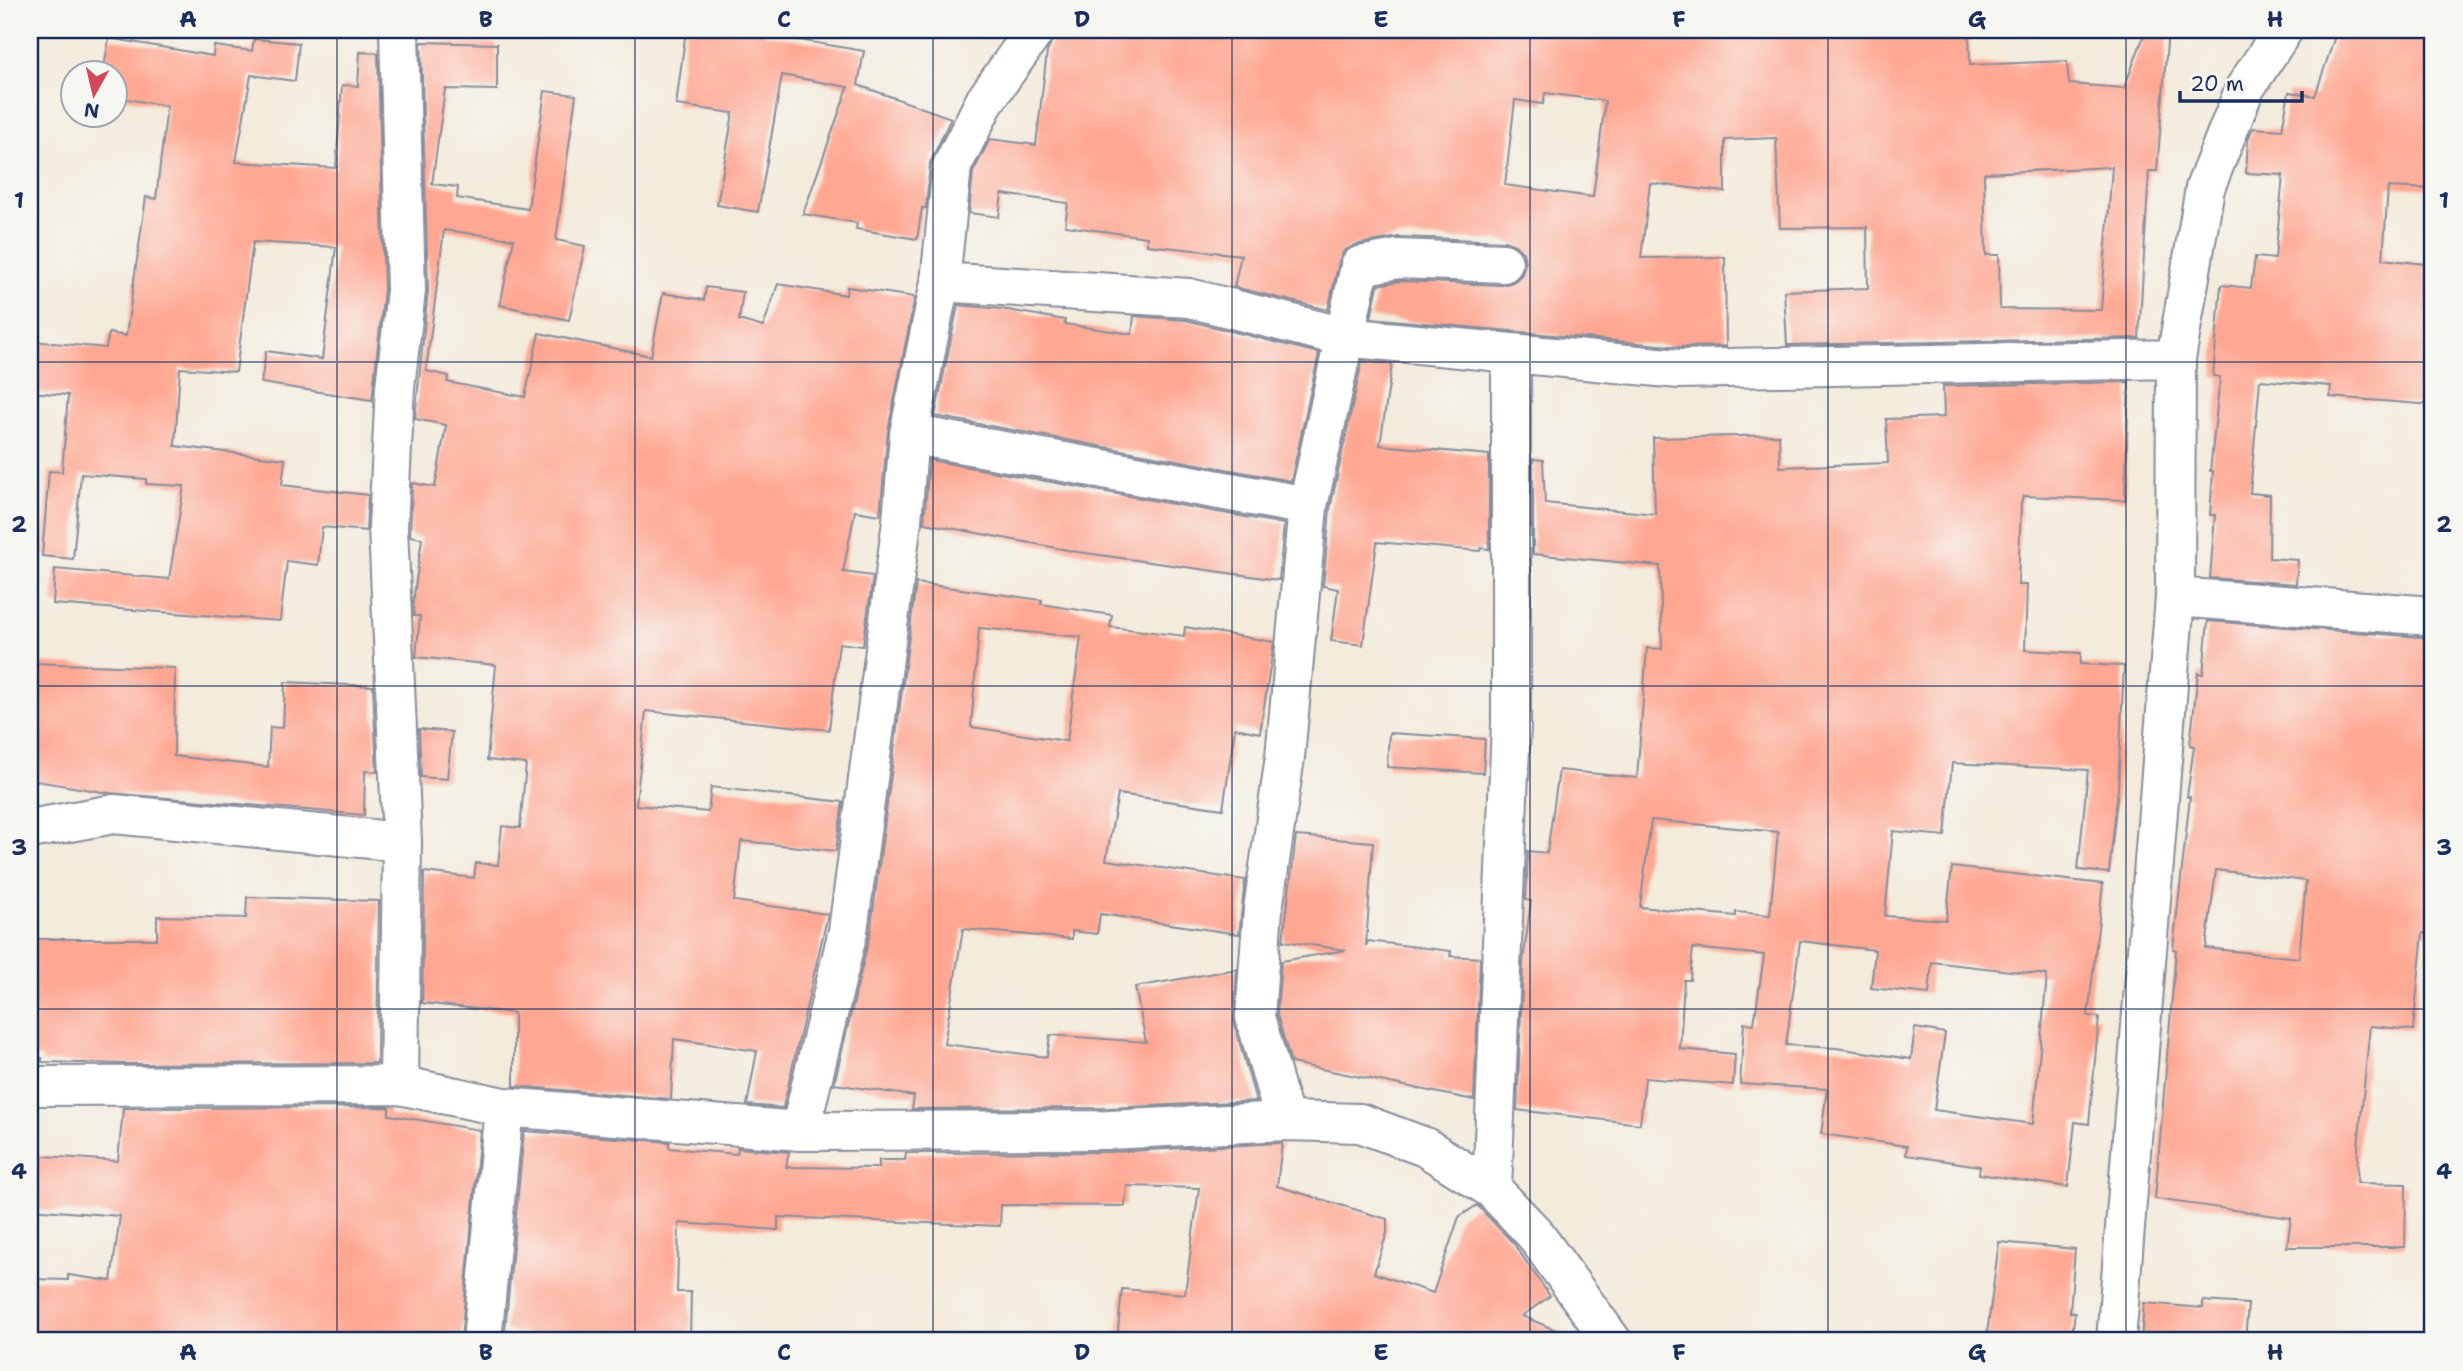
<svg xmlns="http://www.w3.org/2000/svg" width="2463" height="1371" font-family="'Shantell Sans',sans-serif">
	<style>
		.building { fill: #ffa792; fill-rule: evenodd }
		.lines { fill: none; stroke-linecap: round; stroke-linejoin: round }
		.minor-casing { stroke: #878d9c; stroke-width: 42 }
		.minor { stroke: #fff; stroke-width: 38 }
		.grid { fill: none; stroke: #1b2f5e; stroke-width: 2; stroke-opacity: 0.55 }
		.neatline { fill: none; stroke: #1b2f5e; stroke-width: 2.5 }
		.grid-label { font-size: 23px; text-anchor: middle; font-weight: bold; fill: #1b2f5e }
	</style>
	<rect width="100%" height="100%" fill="#f6f6f2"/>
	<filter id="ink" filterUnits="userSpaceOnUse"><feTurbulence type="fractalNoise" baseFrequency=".0143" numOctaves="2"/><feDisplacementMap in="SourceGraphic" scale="14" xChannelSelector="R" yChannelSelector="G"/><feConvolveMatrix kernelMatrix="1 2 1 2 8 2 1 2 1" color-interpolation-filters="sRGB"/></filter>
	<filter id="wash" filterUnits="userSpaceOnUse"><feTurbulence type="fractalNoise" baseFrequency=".00686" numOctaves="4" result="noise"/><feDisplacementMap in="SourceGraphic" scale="28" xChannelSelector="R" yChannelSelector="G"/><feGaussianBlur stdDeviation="1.57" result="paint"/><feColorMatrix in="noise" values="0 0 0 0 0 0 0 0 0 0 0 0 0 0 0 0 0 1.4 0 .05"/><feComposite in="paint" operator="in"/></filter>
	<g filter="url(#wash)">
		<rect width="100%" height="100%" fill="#f3ebdb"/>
		<g id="blocks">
			<!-- building -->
			<path class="building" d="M686 30H764V34L864 51 858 85 951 118 930 163 926 208H922L917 239 856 229 857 223 803 214 848 87 782 75 758 212 717 205 733 113 676 105Z
				M1056 30H1969L1970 65 2067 61 2069 84 2124 88 2146 30H2168L2157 171H2149L2139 338 1787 345 1784 291 1868 288 1867 227 1780 228 1776 138 1725 140V192L1650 183 1641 258 1725 257 1726 346 1680 347 1371 318 1378 285 1400 281 1502 285 1514 282 1522 274 1525 263 1523 253 1515 245 1504 241 1399 237 1355 245 1344 251 1339 261 1328 310 1234 287 1241 255 1147 245V237L1065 226 1068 203 1002 194 999 217 969 213 973 172 990 139 1036 145 1047 52ZM1545 93 1605 101 1593 197 1505 185 1515 100 1543 104ZM2112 167 2101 310 2000 309 1999 255H1986L1984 173Z
				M2337 30H2433V189L2388 187 2383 259 2433 265V405L2330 397 2331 386 2260 380 2250 493 2270 495 2269 558 2298 560 2296 584 2210 578 2215 515H2210L2213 471H2210L2220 377 2213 376 2221 285 2251 288 2255 257 2275 259 2283 175 2246 173 2248 139 2253 128 2282 130 2289 92 2315 96Z
				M109 38 213 56 214 46 252 51 254 39 299 43 295 81 251 75 236 162 336 168 342 85 358 86 360 52 378 53 384 290 372 400 261 383 266 351 322 359 336 247 253 242 236 372 180 368 175 446 285 459 282 485 368 495 366 531 322 527 318 565 287 561 280 621 53 604 55 569 169 579 184 486 146 484V479L81 474 73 559 42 556 49 471 62 472 68 395 30 392 33 341 106 348 109 333 126 336 146 197 156 199 167 106 116 97V74H103Z
				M421 42 497 44V90L445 89 432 184 458 187 457 198 528 209 545 91 576 95 556 240 585 246 569 320 500 305 514 239 444 230 426 371 449 376 447 382 525 397 539 333 651 356 663 293 704 300 706 287 743 292 739 320 763 327 778 284 846 295 847 287 915 297 888 430 880 515 855 511 843 572 873 576 863 646 839 643 829 730 646 711 636 805 708 812 711 787 843 802 836 851 741 841 734 901 828 914 783 1108 747 1105 757 1051 674 1039 671 1099 514 1086V1013L422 1003 424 872 474 878 476 863 498 865 502 826 520 828 526 764 487 760 496 665 416 657 420 616H414L413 602 422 538 410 536 412 483 435 487 446 425 415 419 428 290Z
				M958 305 1002 309 1065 320 1064 324 1132 334 1134 316 1186 320 1319 353 1291 481 935 416Z
				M1362 361 1392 364 1380 445 1489 455V549L1481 548 1480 551 1377 542 1363 645 1331 641 1338 589 1323 586 1330 509Z
				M2129 382 2125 500 2023 496 2021 504 2018 585H2027L2025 650 2081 653 2080 664 2124 666 2118 788 2109 873 2078 870 2088 770 1952 763 1945 836 1893 831 1885 916 1946 920 1952 867 2103 884 2088 1016 2099 1017 2089 1124 2075 1122 2068 1187 1979 1174 1980 1166 1906 1155 1907 1146 1821 1134 1827 1089 1740 1084 1744 1023 1754 1024 1764 955 1693 948 1690 980H1684L1680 1049 1735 1054 1733 1085 1645 1078 1640 1124 1517 1110 1523 962 1531 901 1526 900 1528 851 1547 853 1559 770 1637 778 1647 648 1662 649 1660 566 1533 554V459L1543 460 1545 503 1655 514 1653 438 1779 435 1780 467 1888 463 1886 419 1944 417 1943 386ZM1651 820 1778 832 1770 915 1736 912V916L1640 907ZM1800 941 1875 950 1871 988 1929 994 1932 962 2047 975 2033 1124 1934 1110 1945 1033 1915 1028 1911 1059 1836 1048 1786 1045Z
				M929 460 1284 524 1279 580 1078 552 924 523Z
				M916 583 1042 600 1041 604 1112 615 1110 627 1184 636 1185 627 1274 642 1260 733 1235 728 1223 809 1118 794 1106 860 1245 880 1239 934 1100 914 1097 934 1072 931V939L963 929 944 1044 1047 1057 1050 1035 1146 1042 1135 987 1237 969 1234 1023 1256 1101 1108 1108 912 1109 914 1096 834 1084 870 934ZM979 628 1081 637 1067 741 971 727Z
				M2208 621 2433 638V934L2423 933 2413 1030 2370 1026 2358 1147 2357 1183 2406 1184 2405 1247H2287L2291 1218 2155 1199 2176 950 2173 949 2190 797H2187L2194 746 2190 745 2198 673 2203 674ZM2216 870 2306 881 2299 958 2206 948Z
				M30 663 175 668 174 756 268 767 270 727 283 728 285 682 373 686 377 772 365 771 364 815 109 793 30 780Z
				M419 729 452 732 447 779 421 777Z
				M1389 733 1485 739 1483 773 1387 767Z
				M1296 836 1373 842 1366 946 1368 941 1451 951 1450 956 1480 958 1474 1100 1291 1063 1277 1015 1281 961 1346 950 1283 941Z
				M247 897 379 901 377 1063 124 1064 42 1062V1058L30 1057V939H157V916L246 918Z
				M389 1107V1115L480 1130 461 1341H43L30 1338V1279L68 1280V1275L111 1281 120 1216 30 1209V1155L118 1161 123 1108Z
				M524 1131 669 1142V1148L737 1154 738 1148 789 1152 786 1167 879 1168V1160H905L906 1153 1110 1152 1282 1143 1277 1186 1387 1219V1233L1374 1273 1433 1293 1459 1217 1477 1205 1514 1244 1550 1296 1522 1316 1582 1341H1117L1122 1289 1185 1294 1199 1188 1127 1186 1125 1206 1001 1205 1000 1226 778 1217V1230L679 1223 677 1292H691L690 1341H570V1338L505 1331Z
				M1999 1242 2075 1249 2070 1312 2075 1313 2071 1341H1986Z
				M2203 1301 2248 1304 2245 1341H2141L2144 1303 2203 1308Z"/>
		</g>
	</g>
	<g filter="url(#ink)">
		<use href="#blocks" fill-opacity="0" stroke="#878d9c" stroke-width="2"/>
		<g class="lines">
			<!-- minor casing -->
			<g class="minor-casing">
				<path id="minor" d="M940 282 1189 298 1344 337 1679 369 2176 359
					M909 434 1308 506
					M2175 597 2433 616
					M30 829 114 814 402 842
					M399 1085 402 842 388 527 395 387 406 291 399 30
					M30 1086 399 1085 504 1107 800 1131 1109 1130 1285 1121 1360 1123 1425 1147 1492 1189 1534 1233 1612 1341
					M1285 1121 1255 1017 1263 909 1285 757 1308 506 1360 266 1398 259 1503 263
					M800 1131 848 931 902 521 909 434 940 282 952 166 985 101 1035 30
					M1492 1189 1511 723V353
					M482 1341 504 1107
					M2116 1341 2175 597 2176 359 2205 188 2245 88 2283 30"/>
			</g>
			<!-- minor -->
			<use href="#minor" class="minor"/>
		</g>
	</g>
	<!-- grid -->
	<path class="grid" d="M337 30V1341M635 30V1341M933 30V1341M1232 30V1341M1530 30V1341M1828 30V1341M2126 30V1341M30 362H2433M30 686H2433M30 1009H2433"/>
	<!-- margin -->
	<rect width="2463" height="1371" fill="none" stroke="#f6f6f2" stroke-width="77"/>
	<!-- north arrow -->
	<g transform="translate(94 94) rotate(188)"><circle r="33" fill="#f6f6f2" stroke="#9ea6b7" stroke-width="2"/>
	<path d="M0-5L12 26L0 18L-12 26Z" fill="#d1495b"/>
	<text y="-10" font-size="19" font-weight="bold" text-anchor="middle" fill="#1b2f5e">N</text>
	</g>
	<!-- scale -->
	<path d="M2180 91v10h122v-10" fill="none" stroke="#1b2f5e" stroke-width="3.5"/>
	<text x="2190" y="91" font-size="21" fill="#1b2f5e" stroke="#f6f6f2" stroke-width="5" paint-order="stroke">20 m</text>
	<rect x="38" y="38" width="2386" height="1294" class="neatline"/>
	<g class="grid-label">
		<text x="188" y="27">A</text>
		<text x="486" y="27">B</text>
		<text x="784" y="27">C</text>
		<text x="1082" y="27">D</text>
		<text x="1381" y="27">E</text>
		<text x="1679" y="27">F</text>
		<text x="1977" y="27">G</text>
		<text x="2275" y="27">H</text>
		<text x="19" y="208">1</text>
		<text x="2444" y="208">1</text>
		<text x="19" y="532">2</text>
		<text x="2444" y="532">2</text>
		<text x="19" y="855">3</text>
		<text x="2444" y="855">3</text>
		<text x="19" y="1179">4</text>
		<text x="2444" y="1179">4</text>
		<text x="188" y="1360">A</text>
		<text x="486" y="1360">B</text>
		<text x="784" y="1360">C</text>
		<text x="1082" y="1360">D</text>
		<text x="1381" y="1360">E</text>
		<text x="1679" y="1360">F</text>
		<text x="1977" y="1360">G</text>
		<text x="2275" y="1360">H</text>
	</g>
</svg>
